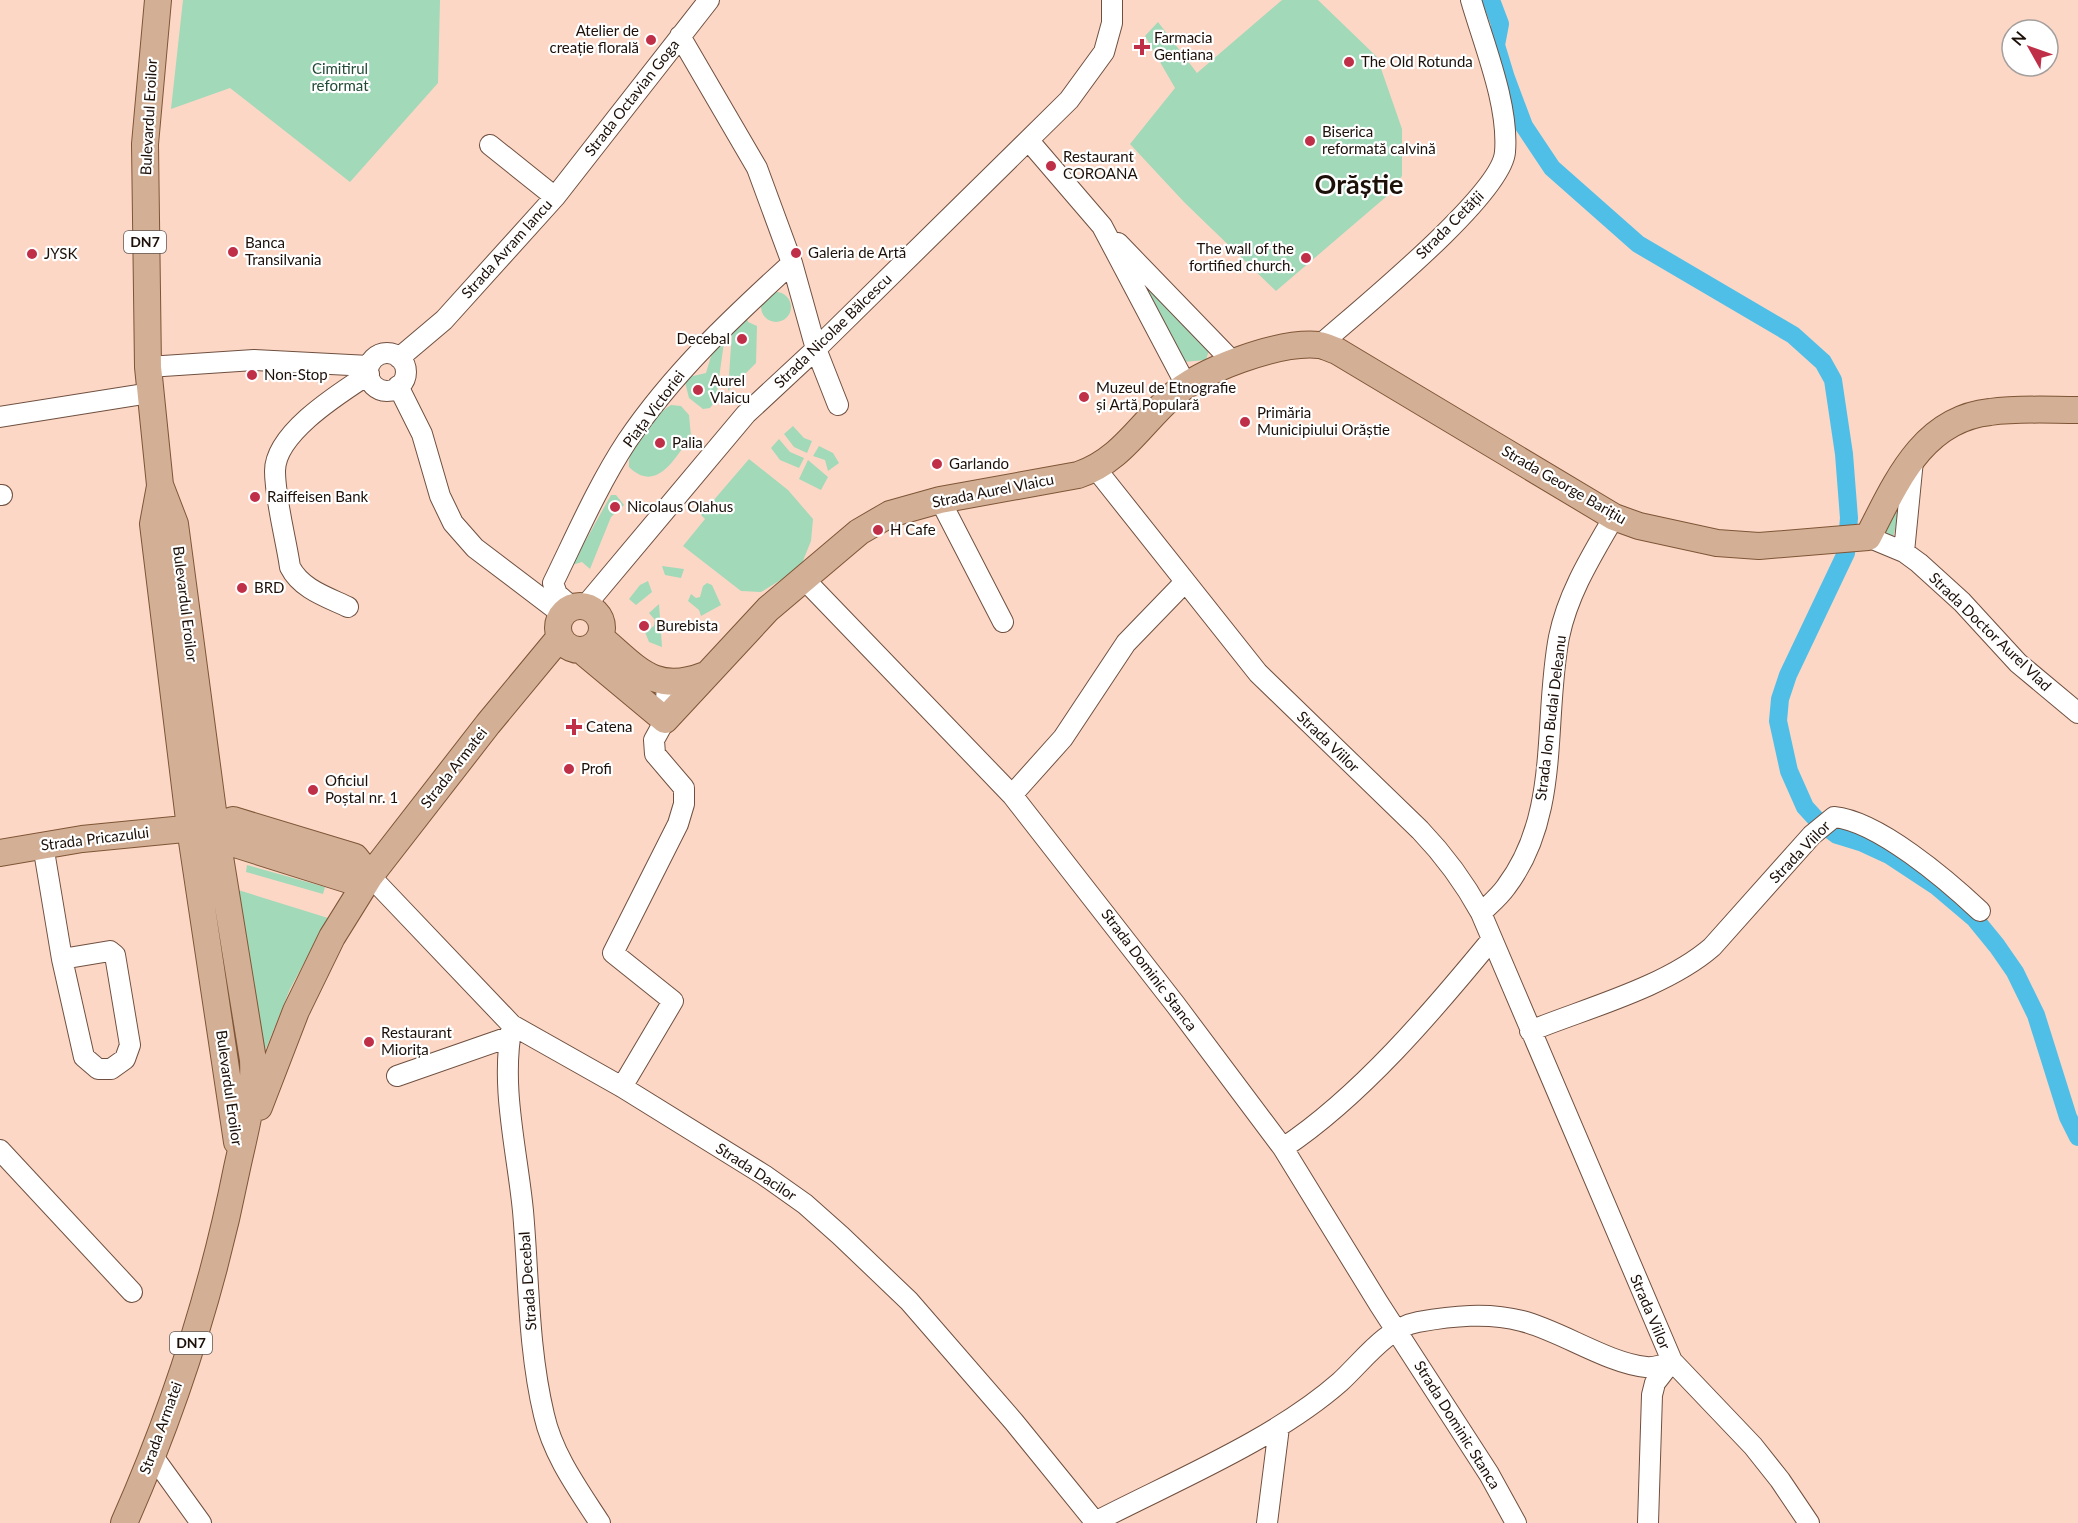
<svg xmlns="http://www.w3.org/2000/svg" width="2078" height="1523" font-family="Lato,sans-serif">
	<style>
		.green { fill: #a1d9b9 }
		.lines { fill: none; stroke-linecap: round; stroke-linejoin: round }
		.canal { stroke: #50bfe8; stroke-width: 18 }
		.minor-casing { stroke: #6f5040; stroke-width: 22 }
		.major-casing { stroke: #7f5536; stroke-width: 28 }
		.minor { stroke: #fff; stroke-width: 20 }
		.major { stroke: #d2af95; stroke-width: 26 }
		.poi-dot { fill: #c02f48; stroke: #fff; stroke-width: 2 }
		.labels { text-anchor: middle; stroke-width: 4.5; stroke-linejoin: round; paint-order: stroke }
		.shield { fill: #fff; stroke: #605853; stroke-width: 1.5 }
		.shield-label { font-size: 14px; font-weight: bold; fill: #1c1009 }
		.poi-label { font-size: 15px; fill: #1c1009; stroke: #fff; text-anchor: start }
		.park-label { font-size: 15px; fill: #224b36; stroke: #fff }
		.street-label { font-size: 15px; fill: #1c1009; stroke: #fff }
		.town-label { font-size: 27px; font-weight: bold; fill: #1c1009; stroke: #fff }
	</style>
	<rect width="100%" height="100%" fill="#fdd7c5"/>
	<!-- green -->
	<path class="green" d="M183 0H440L438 83 350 182 230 88 171 109Z
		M1282 0H1318L1377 57 1402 129V176L1387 196 1276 291 1184 202 1130 144 1175 88 1145 36 1158 22 1197 73Z
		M1145 280 1209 350 1206 360 1183 362 1140 282Z
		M761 307a15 15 0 1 1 30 0a15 15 0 1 1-30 0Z
		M746 316 748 322 757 326 756 363 728 391 732 331Z
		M725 335 716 400 710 408 703 409 689 398 685 382 689 377 706 373 714 346Z
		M671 405 681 406 689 415 691 436C675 458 657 494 629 467 627 445 652 417 671 405Z
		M793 426 804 438 812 441 807 453 794 447 784 434Z
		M779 439 790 452 804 458 799 468 780 460 771 448Z
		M819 446 833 453 839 463 828 471 825 460 813 456Z
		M749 459 788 490 813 519 811 541 800 568 761 592 741 591 683 546 705 519 701 515Z
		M808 460 828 477 821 490 799 479Z
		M1904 492 1892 542 1877 538Z
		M611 495H616L624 505 611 517 590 569 582 562 572 565Z
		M662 566 684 569 681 578 665 575Z
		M648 581 652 592 636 605 629 599 640 585Z
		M707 583 712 585 721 605 701 616 699 610 688 601 691 594 696 598 700 597 703 586Z
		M659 604 662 647 649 642 645 632 654 626 655 620 649 613Z
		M247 865 325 887 323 894 246 872Z
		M235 889 328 918 290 989 261 1061Z"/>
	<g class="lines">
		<!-- canal -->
		<path class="canal" d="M1491 0 1500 24 1496 45 1506 78 1524 126 1552 168 1638 244 1793 335 1823 362 1833 380 1844 454 1849 518 1846 553 1788 675 1780 699 1778 721 1789 771 1805 807 1816 819 1837 835 1863 843 1889 855 1936 886 1975 919 1997 946 2015 972 2036 1015 2068 1117 2078 1137"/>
		<!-- minor casing -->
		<g class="minor-casing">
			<path id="minor" d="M680 36 757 168 792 263 816 349 838 405
				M1029 141 1102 226 1186 385
				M490 145 555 197
				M1118 243 1233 362
				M1320 345C1357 312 1502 195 1505 152 1509 105 1484 45 1471 0
				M368 372a19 19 0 1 1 38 0a19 19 0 1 1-38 0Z
				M399 358 444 320 555 197 709 0
				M148 367 254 360 369 366
				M398 386 422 434 440 496 453 523 475 548 562 614
				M0 417 150 393
				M1096 469 1258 673 1420 830C1444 855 1464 882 1481 913L1672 1361 1753 1446 1780 1480 1809 1523
				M0 495H2
				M940 500 1003 622
				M1868 537 1904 552 1919 563 1962 602 2018 663 2078 713
				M1904 552 1913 460
				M803 578 1012 795 1175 1004 1283 1148 1379 1304 1489 1474 1516 1523
				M585 606 746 414 816 349 1069 100 1104 52 1112 23V0
				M348 607C327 597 301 589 290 567 286 539 275 499 275 471 275 433 340 393 369 374
				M572 607 557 594 553 583C576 536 598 485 627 441 673 373 732 318 792 263
				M1012 795 1063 738 1126 643 1185 582
				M43 845 62 959 84 1057 98 1069H111L125 1059 130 1045 115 955 110 951 62 959
				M370 876 512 1025 622 1087 764 1175 805 1204 841 1236 909 1301 1014 1422 1096 1523
				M1481 913C1489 905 1499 897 1506 887 1561 815 1543 720 1559 637 1568 593 1592 555 1614 517
				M512 1025C500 1087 517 1149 523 1211 529 1279 528 1348 544 1415 553 1455 578 1489 600 1523
				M1530 1031C1587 1008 1666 987 1712 947L1812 835 1834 817C1878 821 1947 880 1980 911
				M397 1076 509 1037
				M622 1087 673 1001 613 953 678 824 684 804V788L655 754 654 740 665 720 667 683
				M1283 1148C1360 1097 1433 1011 1492 939
				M0 1150 132 1292
				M152 1455 201 1523
				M1095 1522C1174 1481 1274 1440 1340 1382 1363 1361 1386 1328 1418 1322 1452 1316 1488 1312 1522 1321 1561 1331 1607 1363 1646 1367 1655 1368 1663 1365 1672 1361
				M1267 1523 1279 1427
				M1648 1523 1652 1395 1655 1383 1672 1361"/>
		</g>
		<!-- major casing -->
		<g class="major-casing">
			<path id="major" d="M160 486 153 524 190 828 237 1142
				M558 628a22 22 0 1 1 44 0a22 22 0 1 1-44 0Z
				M600 637C637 668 654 695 705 675
				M581 650 665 720 768 609 859 532 890 514 940 500 1078 475C1119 462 1140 425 1171 397 1201 370 1278 341 1319 345 1325 346 1331 349 1337 351L1614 517 1639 526 1717 543 1759 546 1868 537C1896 483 1922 419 1990 412 2019 408 2049 410 2078 410
				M215 826 235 844 349 880 370 876
				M0 853 82 839 215 826 233 820 355 857 370 876
				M259 1107 296 1011 332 937 370 876 488 724 560 637
				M124 1523C174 1410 213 1289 237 1168 245 1131 255 1097 253 1060L215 826 175 524 160 485 148 367 145 144 158 0"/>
		</g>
		<!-- minor -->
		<use href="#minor" class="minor"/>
		<!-- major -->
		<use href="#major" class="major"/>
	</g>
	<!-- markers -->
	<g class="poi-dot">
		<circle cx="651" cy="40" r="6"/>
		<path d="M1139 38h6v6h6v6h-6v6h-6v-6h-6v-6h6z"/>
		<circle cx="1349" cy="62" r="6"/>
		<circle cx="1310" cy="141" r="6"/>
		<circle cx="1051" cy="166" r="6"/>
		<circle cx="233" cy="252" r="6"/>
		<circle cx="796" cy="253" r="6"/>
		<circle cx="32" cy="254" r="6"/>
		<circle cx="1306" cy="258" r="6"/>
		<circle cx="742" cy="339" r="6"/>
		<circle cx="252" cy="375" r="6"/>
		<circle cx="698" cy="390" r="6"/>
		<circle cx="1084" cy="397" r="6"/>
		<circle cx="1245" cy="422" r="6"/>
		<circle cx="660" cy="443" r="6"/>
		<circle cx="937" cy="464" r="6"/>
		<circle cx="255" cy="497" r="6"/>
		<circle cx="615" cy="507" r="6"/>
		<circle cx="878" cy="530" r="6"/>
		<circle cx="242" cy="588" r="6"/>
		<circle cx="644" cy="626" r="6"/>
		<path d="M571 718h6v6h6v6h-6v6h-6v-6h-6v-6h6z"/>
		<circle cx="569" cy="769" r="6"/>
		<circle cx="313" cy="790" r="6"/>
		<circle cx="369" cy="1042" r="6"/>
	</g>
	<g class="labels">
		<!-- shield labels -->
		<g class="shield">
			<rect x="124" y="231" width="42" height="22" rx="4.5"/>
			<rect x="170" y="1332" width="42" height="22" rx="4.5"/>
		</g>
		<g class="shield-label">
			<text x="145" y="247">DN7</text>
			<text x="191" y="1348">DN7</text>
		</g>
		<!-- poi labels -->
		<g class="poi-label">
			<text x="639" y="36" text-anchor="end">Atelier de<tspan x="639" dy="17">creație florală</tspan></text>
			<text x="1154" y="43">Farmacia<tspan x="1154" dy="17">Gențiana</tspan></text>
			<text x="1361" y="67">The Old Rotunda</text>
			<text x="1322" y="137">Biserica<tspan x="1322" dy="17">reformată calvină</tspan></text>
			<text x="1063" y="162">Restaurant<tspan x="1063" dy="17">COROANA</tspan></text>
			<text x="245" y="248">Banca<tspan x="245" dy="17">Transilvania</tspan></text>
			<text x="1294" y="254" text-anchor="end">The wall of the<tspan x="1294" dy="17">fortified church.</tspan></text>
			<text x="808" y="258">Galeria de Artă</text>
			<text x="44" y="259">JYSK</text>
			<text x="730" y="344" text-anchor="end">Decebal</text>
			<text x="264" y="380">Non-Stop</text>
			<text x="710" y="386">Aurel<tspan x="710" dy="17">Vlaicu</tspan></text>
			<text x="1096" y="393">Muzeul de Etnografie<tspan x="1096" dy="17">și Artă Populară</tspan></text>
			<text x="1257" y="418">Primăria<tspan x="1257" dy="17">Municipiului Orăștie</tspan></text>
			<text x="672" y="448">Palia</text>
			<text x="949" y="469">Garlando</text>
			<text x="267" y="502">Raiffeisen Bank</text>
			<text x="627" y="512">Nicolaus Olahus</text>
			<text x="890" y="535">H Cafe</text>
			<text x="254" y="593">BRD</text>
			<text x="656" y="631">Burebista</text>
			<text x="586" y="732">Catena</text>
			<text x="581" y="774">Profi</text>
			<text x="325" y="786">Oficiul<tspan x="325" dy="17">Poștal nr. 1</tspan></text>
			<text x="381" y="1038">Restaurant<tspan x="381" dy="17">Miorița</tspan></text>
		</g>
		<!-- park labels -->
		<g class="park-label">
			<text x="340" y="74">Cimitirul<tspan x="340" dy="17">reformat</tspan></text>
		</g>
		<!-- street labels -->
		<g class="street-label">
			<text transform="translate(632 98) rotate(-52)" y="5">Strada Octavian Goga</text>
			<text transform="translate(149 117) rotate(-87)" y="5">Bulevardul Eroilor</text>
			<text transform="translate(1450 225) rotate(-45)" y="5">Strada Cetății</text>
			<text transform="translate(507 249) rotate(-48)" y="5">Strada Avram Iancu</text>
			<text transform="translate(833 331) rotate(-44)" y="5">Strada Nicolae Bălcescu</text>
			<text transform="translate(654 409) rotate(-53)" y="5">Piața Victoriei</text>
			<text transform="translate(1564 485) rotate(30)" y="5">Strada George Barițiu</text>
			<text transform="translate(993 491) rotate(-11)" y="5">Strada Aurel Vlaicu</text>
			<text transform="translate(185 604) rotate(83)" y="5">Bulevardul Eroilor</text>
			<text transform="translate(1990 632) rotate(44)" y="5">Strada Doctor Aurel Vlad</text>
			<text transform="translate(1551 718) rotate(-83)" y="5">Strada Ion Budai Deleanu</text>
			<text transform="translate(1328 742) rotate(44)" y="5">Strada Viilor</text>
			<text transform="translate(454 768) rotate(-52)" y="5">Strada Armatei</text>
			<text transform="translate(95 839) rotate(-7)" y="5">Strada Pricazului</text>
			<text transform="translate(1800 852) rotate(-46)" y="5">Strada Viilor</text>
			<text transform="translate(1149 970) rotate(53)" y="5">Strada Dominic Stanca</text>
			<text transform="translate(229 1088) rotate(82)" y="5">Bulevardul Eroilor</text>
			<text transform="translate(756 1172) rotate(33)" y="5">Strada Dacilor</text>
			<text transform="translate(528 1281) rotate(-94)" y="5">Strada Decebal</text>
			<text transform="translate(1650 1312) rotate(67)" y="5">Strada Viilor</text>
			<text transform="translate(1457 1425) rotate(58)" y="5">Strada Dominic Stanca</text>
			<text transform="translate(161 1428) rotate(-70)" y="5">Strada Armatei</text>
		</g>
		<!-- town labels -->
		<g class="town-label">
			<text x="1359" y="194">Orăștie</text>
		</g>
	</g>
	<!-- north arrow -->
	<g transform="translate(2030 48) rotate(310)"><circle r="28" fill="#ffffff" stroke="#a49f9d" stroke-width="1.5"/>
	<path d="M0-4.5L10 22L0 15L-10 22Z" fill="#c02f48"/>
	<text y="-9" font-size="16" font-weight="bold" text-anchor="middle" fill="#1c1009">N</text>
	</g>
</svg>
